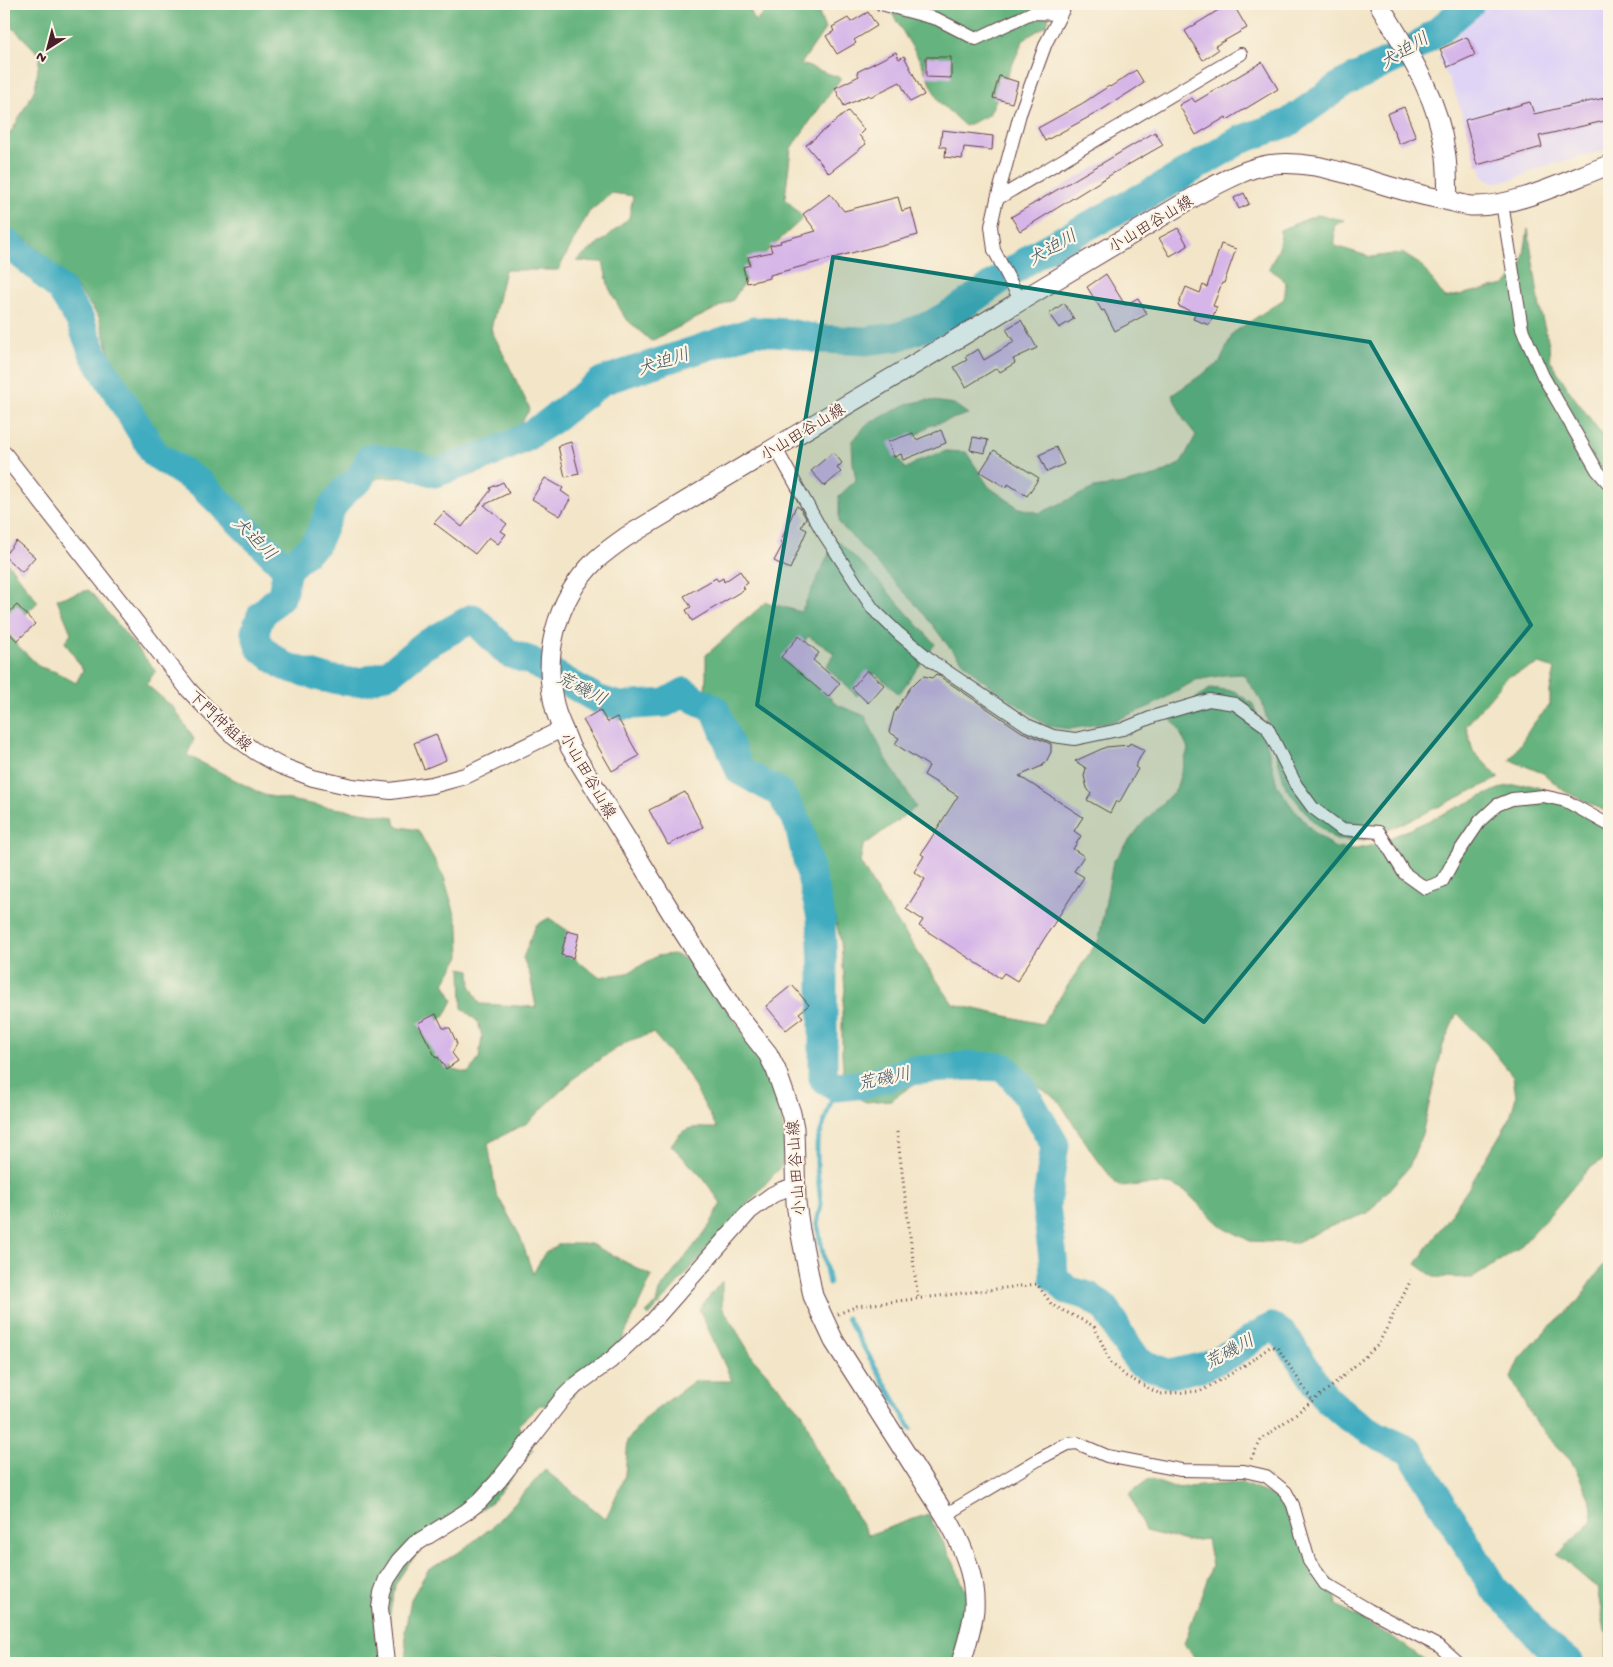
<svg xmlns="http://www.w3.org/2000/svg" width="1613" height="1667" font-family="'Gochi Hand','Klee One',sans-serif">
	<style>
		.built { fill: #dfd4f5 }
		.forest { fill: #65b37e; stroke: #586954 }
		.lines { fill: none; stroke-linecap: round; stroke-linejoin: round }
		.stream { stroke: #41acc0; stroke-width: 5 }
		.river { stroke: #41acc0; stroke-width: 29 }
		.building { fill: #d6b5e8 }
		.minor-casing { stroke: #633d43; stroke-width: 14 }
		.tertiary-casing { stroke: #633d43; stroke-width: 18 }
		.secondary-casing { stroke: #633d43; stroke-width: 21 }
		.path { stroke: #633d43; stroke-width: 3; stroke-dasharray: 1 4; stroke-linecap: butt }
		.minor { stroke: #fff; stroke-width: 12 }
		.tertiary { stroke: #fff; stroke-width: 16 }
		.secondary { stroke: #fff; stroke-width: 19 }
		.marked { fill: #0f766e; fill-opacity: 0.2; stroke: #0f766e; stroke-width: 4; stroke-linejoin: round }
		.labels { text-anchor: middle; stroke-width: 4.5; stroke-linejoin: round; paint-order: stroke }
		.street-label { font-size: 16px; fill: #4a1f2b; stroke: #fcf5e5 }
		.water-label { font-size: 18px; font-style: italic; fill: #465767; stroke: #fcf5e5 }
	</style>
	<rect width="100%" height="100%" fill="#fcf5e5"/>
	<filter id="ink" filterUnits="userSpaceOnUse"><feTurbulence type="fractalNoise" baseFrequency=".02" numOctaves="2"/><feDisplacementMap in="SourceGraphic" scale="10" xChannelSelector="R" yChannelSelector="G"/><feConvolveMatrix kernelMatrix="1 2 1 2 8 2 1 2 1" color-interpolation-filters="sRGB"/></filter>
	<filter id="wash" filterUnits="userSpaceOnUse"><feTurbulence type="fractalNoise" baseFrequency=".0096" numOctaves="4" result="noise"/><feDisplacementMap in="SourceGraphic" scale="20" xChannelSelector="R" yChannelSelector="G"/><feGaussianBlur stdDeviation="1.12" result="paint"/><feColorMatrix in="noise" values="0 0 0 0 0 0 0 0 0 0 0 0 0 0 0 0 0 1.4 0 .05"/><feComposite in="paint" operator="in"/></filter>
	<g filter="url(#wash)">
		<rect width="100%" height="100%" fill="#f3e5c8"/>
		<!-- built -->
		<path class="built" d="M1490 4H1609V149L1542 167 1512 180 1494 182 1483 176 1455 93 1438 58 1474 16Z"/>
		<!-- forest -->
		<path class="forest" d="M4 4H748L755 22 774 4H812L816 6 825 29 801 64 841 78 791 148 785 198 803 218 759 259 733 300 651 341 625 318 609 288 603 262 576 261 606 238 629 218 633 196 612 193 589 212 558 270H505L491 329 530 409 506 446 491 466 461 477 378 478 339 506 320 554 304 565 283 562 267 539 244 515 195 476 152 459 145 416 116 408 110 355 99 317 70 279 30 242 4 226V141L14 127 35 89 40 55 4 19Z
			M892 4H1048L1051 8 1047 25 1024 39 989 115 965 126 939 102 921 62 893 15Z
			M1317 215 1344 220 1334 226 1335 246 1371 257 1402 253 1421 265 1445 298 1505 285 1522 267 1528 229 1541 314 1549 344 1550 360 1571 393 1609 444V813L1564 791 1543 773 1510 760 1533 724 1550 705V691L1555 669 1539 664 1507 677 1466 726 1473 751 1499 778 1417 817 1364 840H1336L1313 821 1286 788 1262 702 1243 674 1225 675 1196 680 1153 705 1111 722 1070 729 1048 726 978 677 950 648 920 609 839 523V496L856 480 853 463 852 442 866 425 907 404 927 400 954 404 968 414 929 426 894 452 905 469 920 460 946 451 966 452 989 487 1019 508 1040 513 1094 488 1123 484 1158 475 1181 463 1196 435 1184 420 1172 395 1220 362 1233 333 1284 299 1286 282 1269 268 1279 248 1280 230Z
			M836 539 872 574 935 644 899 694 875 673 857 696 826 667 834 653 808 636 792 662 838 705 865 716 884 755 916 807 863 846 860 862 877 892 953 1004 1042 1024 1099 939 1113 862 1141 825 1176 789 1188 749 1177 726 1170 718 1210 688 1234 691 1253 704 1266 740 1277 785 1292 807 1314 832 1335 848 1357 849 1374 845 1503 787 1527 784 1549 791 1609 820V1156L1588 1169 1554 1210 1519 1248 1473 1278 1434 1277 1416 1264 1468 1189 1510 1118 1516 1097 1513 1076 1488 1045 1457 1013 1443 1045 1422 1134 1409 1167 1368 1213 1329 1227 1295 1243 1250 1241 1221 1226 1186 1192 1170 1184 1118 1186 1094 1155 1058 1100 1027 1079 991 1073 952 1070 930 1073 891 1100 866 1102 854 1096 844 1080 842 1054V1013L845 989 841 943 831 901 802 842 771 792 724 741 704 701 706 677V655L766 602 801 612Z
			M4 558 38 602 26 614 4 621Z
			M89 590 156 671 146 684 174 708 194 739 187 755 264 795 321 806 394 817 396 826 418 830 444 877 459 928 460 956 444 983 453 1000 446 1014 433 1026 453 1069 468 1073 479 1059 482 1036 478 1022 462 1008 461 968 470 970 471 987 480 1004 536 1007 530 975 523 958 536 925 549 918 574 935 571 954 580 963 599 977 628 973 657 956 673 954 691 961 719 997 765 1065 781 1106 785 1155 782 1165 649 1316 646 1313 656 1304 659 1291 710 1225 721 1203 703 1178 671 1145C687 1122 693 1129 717 1128L687 1073 653 1033 628 1041 582 1071 527 1123 488 1143 496 1193 520 1236 533 1274 544 1254 559 1244H591L652 1276 620 1344 564 1405H540L518 1425 533 1450 493 1501 420 1551 409 1563 395 1585 381 1663H4V627L17 645 40 667 56 672 76 683 83 670 65 642 71 633 57 599Z
			M1609 1262V1663H1606V1636L1597 1588 1558 1555 1593 1520 1591 1502 1571 1460 1536 1424 1511 1378 1519 1360 1544 1332 1578 1301 1602 1267Z
			M722 1281V1307L753 1358 803 1414 819 1454 868 1535 928 1514 952 1559 980 1625 969 1663H407L405 1631 411 1599 428 1570 458 1553 491 1528 545 1470 606 1519 625 1475 628 1440 645 1418 694 1381H732L699 1309Z
			M1149 1479 1174 1488 1241 1483 1276 1497 1292 1524 1333 1582 1337 1605 1394 1638 1429 1663H1199L1184 1644 1212 1566 1207 1539 1186 1541 1145 1531 1130 1493Z"/>
		<g class="lines">
			<!-- stream -->
			<path class="stream" d="M829 1283 817 1224 821 1204 817 1169V1143L836 1087
				M847 1318 911 1429"/>
			<!-- river -->
			<path class="river" d="M4 241 37 267 60 289 80 320 94 355 155 454 201 484 287 569
				M287 569 282 595 261 615 255 632 260 648 284 666 324 678 351 682 365 681 390 673 423 646 473 618 508 653 531 661 597 699 620 706 665 703 685 692 696 700 715 709 740 771 780 793 798 823 821 917 823 971V1078L836 1087 866 1084 909 1071 969 1066 1004 1067 1023 1089 1055 1145 1046 1206 1053 1257 1054 1277 1067 1290 1089 1296 1107 1310 1122 1338 1139 1362 1170 1374 1205 1366 1234 1352 1257 1335 1272 1327 1284 1335 1326 1398 1349 1418 1380 1437 1410 1451 1493 1587 1539 1637 1570 1663
				M287 569 316 543 332 507 346 489 359 480 370 458 410 464 435 473 485 456 523 439 548 423 602 381 754 331 788 333 818 339 865 341 897 337 930 325 958 309 1040 252 1172 181 1240 140 1288 123 1342 84 1410 51 1438 31 1470 4"/>
		</g>
		<g id="blocks">
			<!-- building -->
			<path class="building" d="M1228 4H1233L1247 28 1215 46 1218 50 1203 60 1185 31Z
				M868 12 877 26 854 40 856 43 837 54 826 36 834 31 832 27 848 18 851 22Z
				M1467 37 1475 55 1448 67 1440 49Z
				M896 52 899 59 904 56 924 95 910 102 900 82 870 97 869 95 844 106 835 88 859 76 857 72Z
				M926 57H951V78L926 77Z
				M1262 62 1278 89 1227 120 1226 117 1196 135 1179 105 1192 98 1195 102Z
				M1136 70 1144 83 1100 111 1045 141 1038 128 1083 103 1109 86 1110 87Z
				M999 76 1018 82 1012 103 993 98Z
				M1609 97V120L1539 136 1542 147 1477 165 1465 120 1530 102 1534 114Z
				M1404 107 1416 137 1399 144 1387 114Z
				M848 111 864 130 859 135 866 144 829 173 806 145Z
				M942 130 993 136 992 150 964 147 962 159 945 157 946 147H940Z
				M1155 132 1163 145 1112 174 1020 231 1011 217Z
				M1244 193 1249 204 1239 209 1234 198Z
				M830 194 844 211 898 197 902 211 911 208 918 235 770 275V278L747 283 743 267 750 265 748 257 772 252 770 245 781 243 780 241 816 231 803 214Z
				M1178 228 1188 246 1170 256 1159 238Z
				M1221 244 1236 249 1224 283H1222L1213 306 1217 307 1209 325 1193 319 1195 313 1178 306 1186 287 1200 293 1203 285 1207 287Z
				M1106 274 1125 305 1138 298 1147 314 1115 331 1104 310 1102 311 1087 287Z
				M1064 303 1074 319 1059 328 1049 314Z
				M1021 320 1037 348 1013 359 1015 363 1000 372 997 368 966 387 954 367 967 360 965 357 978 349 984 360 1014 342 1006 329Z
				M941 430 946 443 903 460 901 454 894 457 888 442 913 433 916 440Z
				M973 437 988 440 985 453 970 450Z
				M571 442 579 474 565 477 558 446Z
				M1056 447 1064 464 1047 472 1039 455Z
				M994 450 1039 478 1027 496 1008 484 1007 488 980 472Z
				M833 452 842 463 837 468 841 472 825 486 811 471Z
				M545 478 563 488 561 491 571 498 560 516 532 499Z
				M503 482 509 493 484 505 507 524 501 531 506 534 498 544 489 537 475 554 434 523 444 512 462 527 491 490 490 488Z
				M796 506 800 508 806 518 801 527 807 530 790 569 774 561 783 544 780 543Z
				M16 541 35 557 22 572 4 556Z
				M740 571 748 583 742 587 745 589 692 621 686 610 691 607 684 596 716 578 718 581 723 578 724 582Z
				M17 605 35 624 17 641 4 627V617Z
				M799 636 819 653 813 660 840 683 828 697 781 657Z
				M867 670 884 685 868 703 852 688Z
				M936 674 1022 732 1051 744V752L1046 762 1042 766 1019 776 1083 817 1074 831 1081 836 1073 849 1084 856 1074 871 1084 877 1017 981 1004 973 1000 978 919 926 923 920 906 909 925 879 914 872 924 856 921 854 958 796 924 775 929 766 895 744 899 738 889 732 894 713 912 685H913L920 678 924 676 932 678Z
				M600 710 607 722 617 717 639 756 612 771 583 720Z
				M436 734 446 760 424 769 414 743Z
				M1130 743 1144 750 1135 767 1138 769 1119 803 1116 801 1110 813 1087 800 1091 794 1087 788 1084 776 1086 768 1075 761 1106 747 1129 745Z
				M685 792 703 827 668 845 649 810Z
				M567 931 579 934 573 958 561 955Z
				M792 985 809 1005 799 1013 803 1017 786 1030 766 1006Z
				M436 1014 443 1028H450L457 1044 452 1053 458 1061 446 1069 438 1057 436 1058 418 1023Z"/>
		</g>
	</g>
	<g filter="url(#ink)">
		<use href="#blocks" fill-opacity="0" stroke="#633d43" stroke-width="1"/>
		<g class="lines">
			<!-- minor casing -->
			<g class="minor-casing">
				<path id="minor" d="M881 4 937 19 976 39 1031 13 1061 14
					M997 199 1241 54
					M1502 203 1522 329 1543 376 1597 470 1609 484
					M1020 300 994 250 991 226 997 199 1020 114 1046 43 1066 4
					M775 447 822 531 873 609 899 634 933 662 1027 725 1053 736 1075 739 1123 729 1155 716 1209 700 1235 704 1267 727 1296 785 1313 808 1341 829 1379 832 1404 873 1425 888 1442 882 1455 858 1480 821 1497 805 1512 799 1543 796 1566 801 1609 825
					M945 1515 1041 1458 1068 1444 1077 1443 1107 1456 1181 1470 1244 1471 1266 1476 1286 1492 1293 1505 1309 1561 1325 1584 1369 1610 1440 1647 1458 1663"/>
			</g>
			<!-- tertiary casing -->
			<g class="tertiary-casing">
				<path id="tertiary" d="M4 454 189 690 230 733 256 752 279 765 313 778 352 787 391 791 432 785 465 776 562 729
					M386 1663 380 1608 382 1593 387 1579 399 1561 415 1544 466 1512 480 1501 498 1481 563 1398 575 1386 611 1360 654 1320 750 1211 772 1195 782 1190 796 1186"/>
			</g>
			<!-- secondary casing -->
			<g class="secondary-casing">
				<path id="secondary" d="M1379 4C1407 51 1437 94 1445 150 1448 166 1447 184 1448 200
					M961 1663C966 1646 972 1628 974 1610 976 1576 962 1543 945 1515L834 1341 813 1296 800 1230 796 1203 794 1128 791 1113 776 1070 768 1054 734 1011 679 925 570 747C566 735 560 724 556 712 541 658 555 600 596 560 605 552 616 544 626 537L1204 191C1224 181 1245 169 1267 165 1303 159 1338 171 1372 181 1396 189 1420 195 1445 200 1454 202 1463 205 1471 206 1514 208 1568 180 1609 165"/>
			</g>
			<!-- path -->
			<path class="path" d="M897 1132 918 1299
				M838 1314 857 1306 1037 1284 1052 1305 1094 1326 1111 1363 1126 1376 1160 1394 1201 1391 1241 1368 1270 1347H1277L1312 1400
				M1251 1459 1261 1440 1331 1387 1378 1345 1411 1280"/>
			<!-- minor -->
			<use href="#minor" class="minor"/>
			<!-- tertiary -->
			<use href="#tertiary" class="tertiary"/>
			<!-- secondary -->
			<use href="#secondary" class="secondary"/>
		</g>
	</g>
	<!-- marked area -->
	<path class="marked" d="M833 257 1370 342 1531 625 1204 1022 757 705Z"/>
	<g class="labels">
		<!-- street labels -->
		<g class="street-label">
			<text transform="translate(1150 223) rotate(-31)" y="6">小山田谷山線</text>
			<text transform="translate(802 431) rotate(-31)" y="6">小山田谷山線</text>
			<text transform="translate(221 720) rotate(43)" y="6">下門仲組線</text>
			<text transform="translate(589 775) rotate(60)" y="6">小山田谷山線</text>
			<text transform="translate(795 1168) rotate(-94)" y="6">小山田谷山線</text>
		</g>
		<!-- water labels -->
		<g class="water-label">
			<text transform="translate(1404 50) rotate(-31)" y="6">犬迫川</text>
			<text transform="translate(1052 247) rotate(-30)" y="6">犬迫川</text>
			<text transform="translate(663 361) rotate(-18)" y="6">犬迫川</text>
			<text transform="translate(255 538) rotate(45)" y="6">犬迫川</text>
			<text transform="translate(582 688) rotate(27)" y="6">荒磯川</text>
			<text transform="translate(884 1078) rotate(-12)" y="6">荒磯川</text>
			<text transform="translate(1229 1351) rotate(-28)" y="6">荒磯川</text>
		</g>
	</g>
	<!-- margin -->
	<rect width="1613" height="1667" fill="none" stroke="#fcf5e5" stroke-width="20"/>
	<!-- north arrow -->
	<g transform="translate(48 48) rotate(216)" stroke="#fcf5e5" stroke-width="4" paint-order="stroke">
	<path d="M0-4L9 19L0 12L-9 19Z" fill="#4a1f2b"/>
	<text y="-8" font-size="14" font-weight="bold" text-anchor="middle" fill="#4a1f2b">N</text>
	</g>
</svg>
